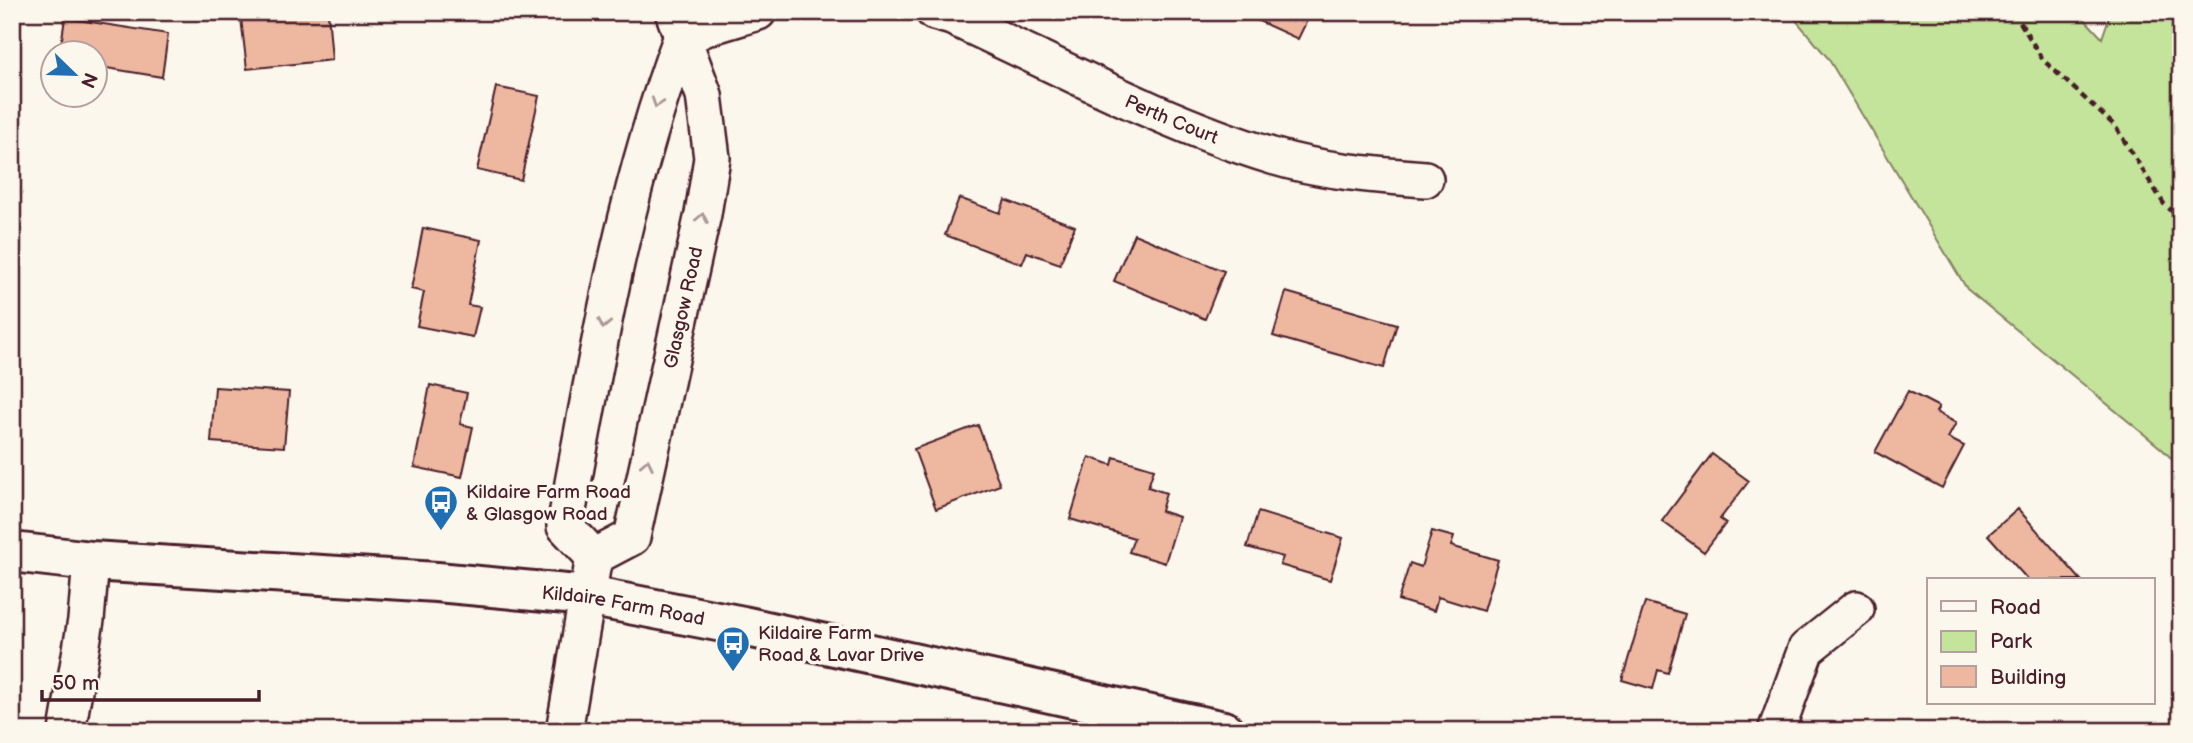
<svg xmlns="http://www.w3.org/2000/svg" width="2193" height="743" font-family="'Balsamiq Sans',sans-serif">
	<style>
		.green { fill: #c4e39b; stroke: #878163; stroke-width: 2 }
		.building { fill: #edb7a0; stroke: #4a1f2b; stroke-width: 2 }
		.lines { fill: none; stroke-linecap: round; stroke-linejoin: round }
		.minor-casing { stroke: #4a1f2b; stroke-width: 40 }
		.major-casing { stroke: #4a1f2b; stroke-width: 44 }
		.path { stroke: #4a1f2b; stroke-width: 4.5; stroke-dasharray: 7 5; stroke-linecap: butt }
		.minor { stroke: #fbf7ec; stroke-width: 35 }
		.major { stroke: #fbf7ec; stroke-width: 38 }
		.oneway { stroke: #ab9695 }
		.labels { text-anchor: middle; stroke-width: 7; stroke-linejoin: round; paint-order: stroke }
		.street-label { font-size: 19px; fill: #4a1f2b; stroke: #fbf7ec }
		.poi-label { font-size: 19px; fill: #4a1f2b; stroke: #fbf7ec; text-anchor: start }
	</style>
	<rect width="100%" height="100%" fill="#fbf7ec"/>
	<filter id="ink" filterUnits="userSpaceOnUse"><feTurbulence type="fractalNoise" baseFrequency=".0143" numOctaves="2"/><feDisplacementMap in="SourceGraphic" scale="14" xChannelSelector="R" yChannelSelector="G"/><feConvolveMatrix kernelMatrix="1 2 1 2 8 2 1 2 1" color-interpolation-filters="sRGB"/></filter>
	<g filter="url(#ink)">
		<!-- green -->
		<path class="green" d="M1789 12H2078L2102 38 2111 12H2181V468L2162 449 1967 289 1828 58Z"/>
		<!-- building -->
		<path class="building" d="M296 12H328L332 60 247 69 241 18Z
			M1239 12H1311L1298 39Z
			M65 18 168 34 162 77 94 66V52H60Z
			M496 87 539 96 521 180 477 170Z
			M959 198 1000 213 1005 200 1075 226 1060 264 1027 252 1022 264 945 235Z
			M423 228 481 240 468 305 480 307 473 337 417 326 424 292 411 289Z
			M1134 234 1224 271 1205 319 1114 281Z
			M1286 292 1397 324 1384 368 1273 336Z
			M430 385 467 393 460 424 473 427 462 477 414 467Z
			M215 387 289 392 284 447 211 442Z
			M1908 391 1939 407 1936 412 1956 423 1948 438 1964 446 1942 488 1875 452Z
			M978 425 1000 485 936 509 914 449Z
			M1712 454 1749 481 1720 519 1726 523 1704 552 1662 521Z
			M1089 457 1112 465 1114 457 1154 469 1148 487 1166 493 1161 511 1179 517 1165 563 1129 552 1134 538 1070 519Z
			M2018 509 2081 580H2028L1988 535Z
			M1258 512 1343 538 1330 580 1280 565 1283 557 1247 547Z
			M1432 531 1454 537 1451 546 1498 560 1483 611 1438 597 1434 611 1398 600 1410 563 1421 567Z
			M1645 602 1685 614 1668 673 1658 670 1653 689 1622 680Z"/>
		<g class="lines">
			<!-- minor casing -->
			<g class="minor-casing">
				<g id="minor">
					<path id="s1" d="M934 12 952 17C1057 65 1161 122 1272 156 1321 171 1373 175 1425 179"/>
					<path d="M681 39 708 27 758 12"/>
					<path id="s2" d="M594 557 632 537 703 214 712 158 704 95 673 12"/>
					<path d="M67 731 86 620 91 561"/>
					<path d="M564 731 594 557 565 526C596 362 622 195 681 39"/>
					<path d="M1776 731 1806 649 1856 609"/>
				</g>
			</g>
			<!-- major casing -->
			<g class="major-casing">
				<g id="major">
					<path id="s3" d="M12 552 91 561 437 582 588 596 743 626 1224 731"/>
				</g>
			</g>
			<!-- path -->
			<path class="path" d="M2014 12 2043 60 2115 126 2164 204 2181 219"/>
			<!-- minor -->
			<use href="#minor" class="minor"/>
			<!-- major -->
			<use href="#major" class="major"/>
		</g>
		<!-- one-way arrows -->
		<defs><path id="oneway-chevron" d="M-2-3.5L2.5 0L-2 3.5" fill="none" stroke-width="1.6" stroke-linecap="round" stroke-linejoin="round" transform="scale(1.75)"/></defs>
		<g class="oneway">
			<use href="#oneway-chevron" transform="translate(657 103) rotate(108)"/>
			<use href="#oneway-chevron" transform="translate(702 218) rotate(-79)"/>
			<use href="#oneway-chevron" transform="translate(604 324) rotate(102)"/>
			<use href="#oneway-chevron" transform="translate(647 464) rotate(-78)"/>
		</g>
	</g>
	<!-- icons -->
	<defs>
		<g id="bus-pin" transform="scale(1.75)"><path d="M0 17L-7.5 6A9.5 9.5 0 1 1 7.5 6Z" fill="#1f6fb2" stroke="#fbf7ec"/><path d="M-5-6H5V4H4V6H2V4H-2V6H-4V4H-5ZM-3.5-4V0h7V-4ZM-3.5 1.2v1.5H-2V1.2ZM2 1.2v1.5H3.5V1.2Z" fill="#fff"/></g>
	</defs>
	<g fill-rule="evenodd">
		<use href="#bus-pin" x="441" y="502"/>
		<use href="#bus-pin" x="733" y="643"/>
	</g>
	<g class="labels">
		<!-- street labels -->
		<g class="street-label">
			<text dy="7" stroke="none"><textPath href="#s1" startOffset="261">Perth Court</textPath></text>
			<text dy="7" stroke="none"><textPath href="#s2" startOffset="278">Glasgow Road</textPath></text>
			<text dy="7" stroke="none"><textPath href="#s3" startOffset="614">Kildaire Farm Road</textPath></text>
		</g>
		<!-- poi labels -->
		<g class="poi-label">
			<text x="466" y="498">Kildaire Farm Road<tspan x="466" dy="22">&amp; Glasgow Road</tspan></text>
			<text x="758" y="639">Kildaire Farm<tspan x="758" dy="22">Road &amp; Lavar Drive</tspan></text>
		</g>
	</g>
	<!-- margin -->
	<rect width="2193" height="743" fill="none" stroke="#fbf7ec" stroke-width="42"/>
	<rect x="21" y="21" width="2151" height="701" fill="none" stroke="#4a1f2b" stroke-width="2.5" filter="url(#ink)"/>
	<!-- legend -->
	<rect x="1927" y="578" width="228" height="126" fill="#fbf7ec" stroke="#b4a19f" stroke-width="2"/>
	<rect x="1941" y="601" width="35" height="10" fill="#fbf7ec" stroke="#b4a19f" stroke-width="2"/>
	<text x="1990" y="614" font-size="21" fill="#4a1f2b">Road</text>
	<rect x="1941" y="631" width="35" height="21" fill="#c4e39b" stroke="#b4a19f" stroke-width="2"/>
	<text x="1990" y="648" font-size="21" fill="#4a1f2b">Park</text>
	<rect x="1941" y="666" width="35" height="21" fill="#edb7a0" stroke="#b4a19f" stroke-width="2"/>
	<text x="1990" y="684" font-size="21" fill="#4a1f2b">Building</text>
	<!-- north arrow -->
	<g transform="translate(74 74) rotate(113)"><circle r="33" fill="#fbf7ec" stroke="#b4a19f" stroke-width="2"/>
	<path d="M0-5L12 26L0 18L-12 26Z" fill="#1f6fb2"/>
	<text y="-10" font-size="19" font-weight="bold" text-anchor="middle" fill="#4a1f2b">N</text>
	</g>
	<!-- scale -->
	<path d="M42 690v10h217v-10" fill="none" stroke="#4a1f2b" stroke-width="3.5"/>
	<text x="52" y="690" font-size="21" fill="#4a1f2b" stroke="#fbf7ec" stroke-width="5" paint-order="stroke">50 m</text>
</svg>
